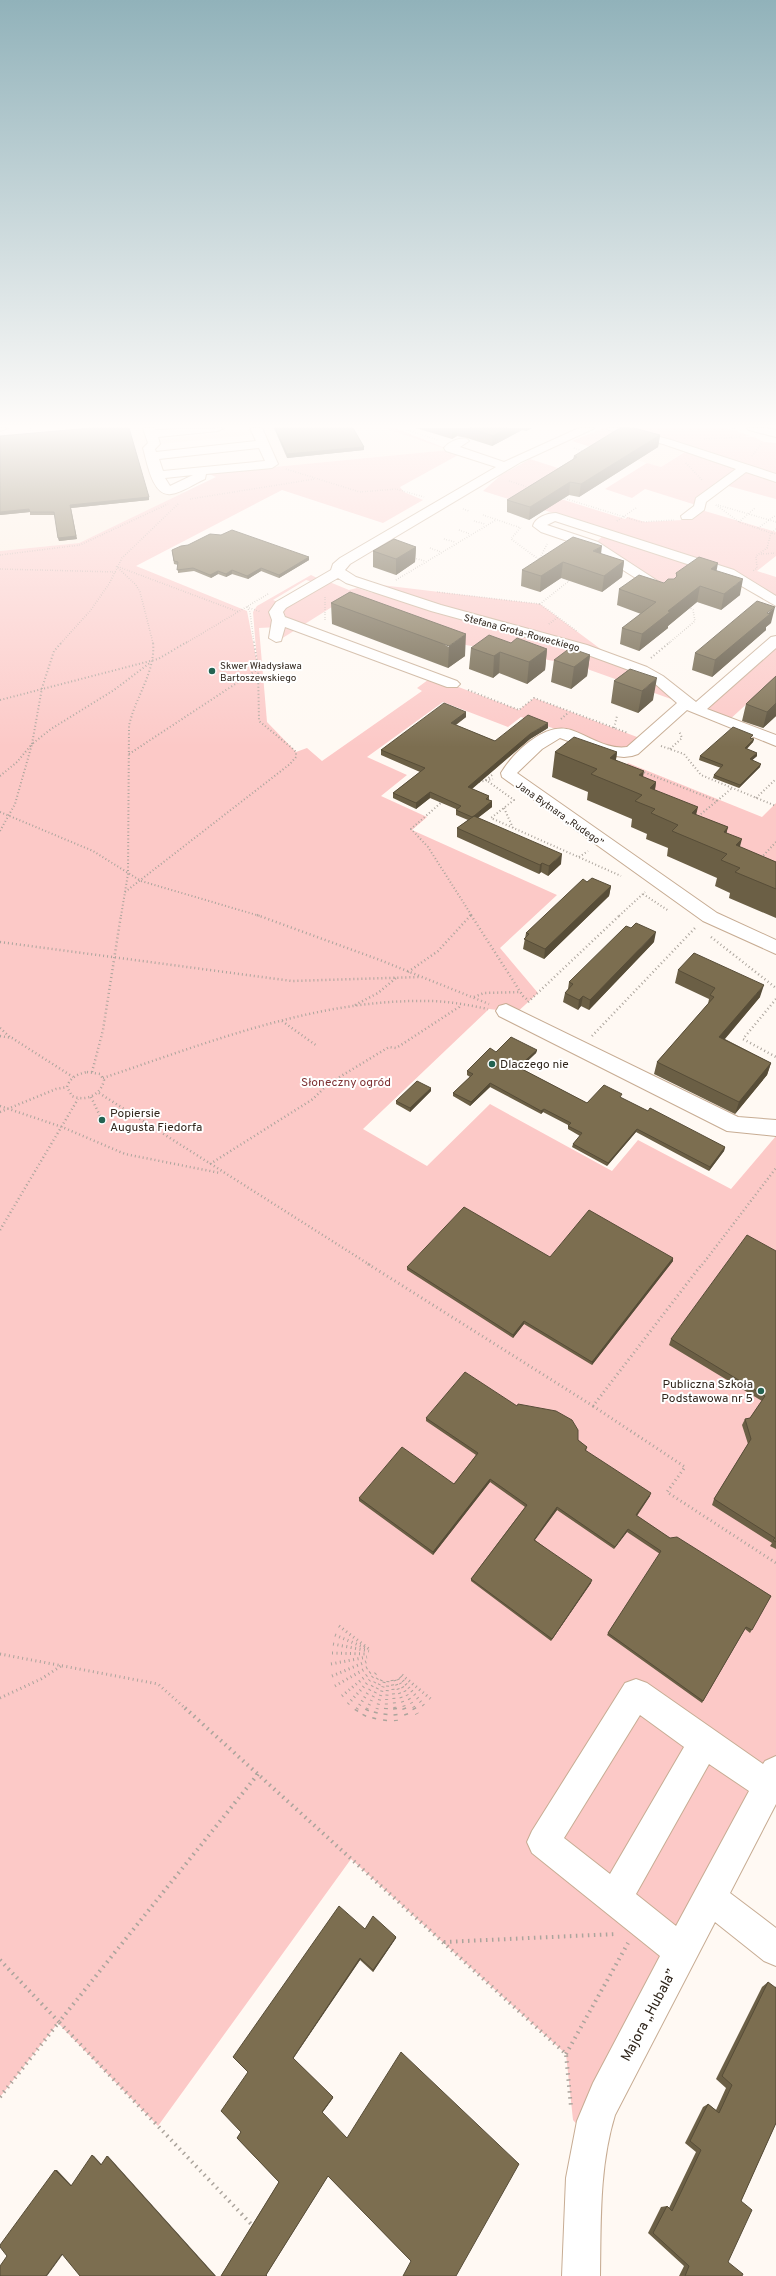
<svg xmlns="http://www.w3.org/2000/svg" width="776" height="2276" font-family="Overpass,sans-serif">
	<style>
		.built { fill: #fceee1 }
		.green { fill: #fcc9c7 }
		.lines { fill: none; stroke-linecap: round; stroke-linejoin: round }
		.minor-casing { stroke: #c7ac93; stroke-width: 2 }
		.path-far4 { stroke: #aba49c; stroke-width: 1.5; stroke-dasharray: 0.5 2; stroke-linecap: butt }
		.path-far3 { stroke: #aba49c; stroke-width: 2; stroke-dasharray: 1 2.5; stroke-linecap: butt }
		.path-far2 { stroke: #aba49c; stroke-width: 2.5; stroke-dasharray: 1 3; stroke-linecap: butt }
		.path-far1 { stroke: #aba49c; stroke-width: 3; stroke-dasharray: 1 3.5; stroke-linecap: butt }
		.path { stroke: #aba49c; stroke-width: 4; stroke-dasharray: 1.5 4.5; stroke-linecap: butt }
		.minor { fill: #fff; fill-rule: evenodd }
		.wall { fill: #6b5f45 }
		.shaded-wall { fill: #574d38 }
		.building { fill: #7c6e50; stroke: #574d38 }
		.poi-dot { fill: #236352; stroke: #fff; stroke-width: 1.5 }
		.labels { text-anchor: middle; stroke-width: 4; stroke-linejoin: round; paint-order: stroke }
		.far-street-label { font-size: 10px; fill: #30261c; stroke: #fff }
		.far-poi-label { font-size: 10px; fill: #30261c; stroke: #fff; text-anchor: start }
		.poi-label { font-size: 12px; fill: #30261c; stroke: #fff; text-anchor: start }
		.park-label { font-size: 12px; fill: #7e3234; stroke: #fff }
		.near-street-label { font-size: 14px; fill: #30261c; stroke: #fff }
	</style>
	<rect width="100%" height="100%" fill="#fff9f3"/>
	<!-- built -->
	<path class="built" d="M59 428H149L153 440 256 430V428H384L450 450 274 467 258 434 151 445 162 486 185 492 79 543 0 551V433Z
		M620 430 688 449 661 467 591 447Z"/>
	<!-- green -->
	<path class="green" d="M384 428H395L460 454 400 487 404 492 423 500 383 523 282 490 136 566 247 611 257 662 253 612 257 606 311 575 319 579 313 582 306 580 273 600 287 606 327 581 349 590 357 588 373 593 381 585 540 604 614 659 642 670 685 704 576 665 466 645 343 600 281 639 278 627 259 628 267 722 296 752 307 748 322 761 422 691 417 688 432 677 519 710 534 698 645 740 624 753 521 717 508 727 443 702 367 757 407 775 381 796 427 817 412 830 557 895 500 948 538 993 514 1015 506 1011 489 1009 363 1129 427 1166 490 1104 612 1171 638 1140 731 1189 776 1136V1792L590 2139 573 2120 566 2054 351 1859 158 2126 58 2023 0 2097V551L79 543 216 477 207 473 272 464 274 467 449 450Z
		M604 428H726L751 436 741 437H754L764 442 776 443V499L725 485 696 505 645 489 632 498 605 489 647 463 661 467 688 450 667 442 591 447 572 441Z
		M530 459 564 470 532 490 625 519 628 517 645 522 683 520 698 509 776 532V556L757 571 776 577V602L741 580 666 591 593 545 605 534 550 512 483 491 501 475Z
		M776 640V677L727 722 696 710Z
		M628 763 762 817 776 803V882L619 771Z"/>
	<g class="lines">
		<!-- minor casing -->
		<g class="minor-casing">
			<path id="minor" d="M0 428H8L0 431Z
				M143 428H155V430L224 428 218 431 158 437 160 444 155 449 156 452 256 441 250 428H262L278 464 272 468 206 474 205 479C195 483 182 493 171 494 152 497 147 461 143 448L148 443ZM259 448 265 461 163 471 159 459ZM193 475 170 486 165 478Z
				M579 428H595L521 462 350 564 345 570 356 577 441 605 587 645 647 667 663 676 696 702 771 637 776 636V648L707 709 776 735V746L687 710 638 754 632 756 624 757 606 755 560 738 542 749 517 773 717 913 776 940V954L703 921 502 777 501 773C513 753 545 721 571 730 589 736 607 750 627 747L677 703 653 682 637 673 577 651 431 611 346 583 338 578 286 608 283 612 285 617 457 681 460 684 457 687H447L285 627 281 641 276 642 269 638 272 620 269 612 276 602 331 570 333 564 340 558 496 467 446 451 444 448C449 442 459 437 467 439L469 441 460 447 504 462Z
				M607 428H626L671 440 776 474V482L746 472 706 502 704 510 692 519H682L681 516 694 506 696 498 736 469 663 444 609 430Z
				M747 428H766L776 430V437L749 430Z
				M556 513 734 570 776 596V606L724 576 555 521 547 525 598 542 673 591 671 594H661L588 548 541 532 533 526C535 517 548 513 556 513Z
				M506 1004 738 1117 776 1120V1136L727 1131 499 1016 496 1011 499 1006Z
				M636 1679 647 1683 763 1764 765 1761 776 1756V1804L730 1893 776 1928V1966L764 1961 715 1922 615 2115C599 2167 601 2222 600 2276H562L566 2178 577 2121 593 2083 660 1956 532 1853 527 1842 532 1831 625 1683ZM640 1715 684 1747 610 1874 564 1838ZM709 1764 749 1791 676 1926 636 1894Z"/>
		</g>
		<!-- path-far4 -->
		<path class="path-far4" d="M30 428 32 434
			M401 428 438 440
			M732 428 739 430
			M704 439 741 437
			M574 448 585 452
			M752 456 762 443
			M686 463 703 481
			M286 469 360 492 396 489 424 497
			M509 481 531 488
			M560 497 641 522 674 520
			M190 499 315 479
			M716 505 739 522 771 533 767 548 756 556 757 568 753 571
			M718 505 776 522
			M463 509 469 511
			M483 515 521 528
			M474 521 485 524
			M617 521 636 508
			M739 522 755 508
			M520 528 511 539 541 561
			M758 528 776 515
			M776 529 771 533 776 534
			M459 530 470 534
			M444 539 455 542
			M430 548 441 552
			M761 554 776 553
			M0 555 80 545 168 504
			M414 558 425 561
			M539 560 547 544
			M0 569 116 572
			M564 578 569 581 540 604 578 632
			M396 580 496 520
			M437 592 540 604
			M325 597V622
			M247 607 261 612
			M247 607 250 612 254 643
			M549 624 558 617
			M61 643 90 611 109 584 122 558 179 503
			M153 643 140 592 136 585 116 566 239 612
			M186 643 268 594
			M669 643 695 621 693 610 688 606"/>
		<!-- path-far3 -->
		<path class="path-far3" d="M651 658 670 642
			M468 690 519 710 534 698 628 733
			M0 700 158 659 187 642
			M561 719 569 712
			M614 728 617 716
			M661 746 684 754 701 775 776 806
			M670 749 682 738 679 731
			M129 754 258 669
			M641 771 717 801 696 818
			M492 775 486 780 514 800 491 818 621 876
			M0 776 17 762 32 744 42 688 54 651 62 642
			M479 782 493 779
			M756 798 776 779
			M443 801 411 829 428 847 472 916
			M717 801 732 788
			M504 808 513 828
			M0 812 93 851 141 881 260 916
			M0 831 15 804 32 744 51 729 114 690 151 662
			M579 857 588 851
			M761 858 776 842
			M125 892 290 764 296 757V752L292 748 259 721 258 668 254 642
			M643 894 669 911
			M121 916 128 874 129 726C135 697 156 672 153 642
			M470 916 472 914
			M619 916 645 892"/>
		<!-- path-far2 -->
		<path class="path-far2" d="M257 915 380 960 489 1004
			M471 915 523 996 529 1001
			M711 937 776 988
			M0 942 292 981 419 977
			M408 972 438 951 471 915
			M474 997 484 993 521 992
			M776 999 743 1039 776 1057
			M528 1002 620 915
			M355 1005 378 993 396 978
			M282 1021 317 1046
			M0 1028 11 1038
			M0 1036 12 1038 73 1077
			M592 1036 696 927
			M87 1072 100 1074 104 1080C101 1095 86 1102 72 1096L67 1087C70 1077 78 1074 87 1072Z
			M92 1072 103 1030 121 915
			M103 1078C207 1043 316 999 428 1001 448 1001 468 1005 488 1009
			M99 1093 370 1265
			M91 1097 101 1118
			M0 1106 62 1127 125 1154 220 1173
			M0 1112 56 1089 67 1087
			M210 1164 313 1099 328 1084 389 1047 396 1048 401 1045 459 1007 460 1004
			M0 1230 78 1099
			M702 1265 776 1168"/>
		<!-- path-far1 -->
		<path class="path-far1" d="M368 1264 593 1406 702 1264
			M593 1406 685 1467 667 1492 776 1563
			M339 1626 369 1649
			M335 1635 368 1649
			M333 1644 369 1651
			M332 1653 368 1654
			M0 1654 158 1684 186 1709
			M331 1664 367 1657
			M402 1675 432 1700
			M332 1676 368 1661
			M400 1677 425 1707
			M398 1679 415 1709
			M392 1680 395 1709
			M395 1680 405 1709
			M335 1686 370 1666
			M342 1696 373 1670
			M0 1698 41 1679 61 1666
			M348 1704 376 1673
			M357 1709 379 1676
			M367 1709 383 1677
			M377 1709 385 1679
			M386 1709 388 1680"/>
		<!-- path -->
		<path class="path" d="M185 1708 566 2054 571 2107
			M395 1708 396 1721
			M404 1708 407 1717
			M414 1708 417 1714
			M356 1711 358 1708
			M364 1716 368 1708
			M374 1719 377 1708
			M385 1721 386 1708
			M444 1942 616 1934
			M0 1960 59 2022 258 1774
			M566 2054 628 1943
			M0 2097 59 2022 252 2225"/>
		<!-- minor -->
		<use href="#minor" class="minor"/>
	</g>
	<!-- wall -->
	<path class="wall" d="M274 428H353L364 447V450L287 458Z
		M416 428H532L526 431 522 430 492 446 467 438 457 436 452 439Z
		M660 435 658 447 579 497 569 495 529 520 507 512V500L573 459 574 456Z
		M0 436 149 497V500L71 508 77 539 59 541 55 515H30V512L0 515Z
		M416 547 415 562 396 575 373 567V551Z
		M172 550 309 557V560L279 578 261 571 248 579 232 574 226 577 218 574 211 578 194 571 178 573V565L174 564Z
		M601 554 624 561 622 577 602 592 561 578 540 592 521 586 522 570Z
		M716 571 740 595 721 610 697 602 668 626V628L639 651 620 644 622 628 641 614 617 605 619 589 664 583 674 579 676 577V573Z
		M350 592 465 656 448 668 332 624 331 603Z
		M771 623 766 627V630L712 677 692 670 695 653Z
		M511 643 547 649 545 670 527 684 499 673 493 678 469 669 471 648Z
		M590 655 587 676 571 689 551 682 554 660Z
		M630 669 653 700 638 713 611 703 614 681Z
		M776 676V716L763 728 742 721 746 704Z
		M466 712V717L456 725 495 741 548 728 530 739 472 789 489 796V800L492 801V807L478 818 561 864 548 876 541 872 539 874 457 837V828L468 820 456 815V809L430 798 416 809 393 798V793L420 772 381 755V750Z
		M752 738V739H754L753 742 747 749 757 756 752 760 760 767 739 788 713 778 714 775 721 768 699 760 700 756Z
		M555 752H617L616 760 643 777 656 782 655 790 696 815 728 827 726 833 740 847 776 862V918L729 898 730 893 715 886 717 878 667 856 668 848 646 839 647 834 631 827 632 819 587 800 588 792 552 777Z
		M587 882 611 886 609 896 544 959 523 949 526 933Z
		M654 942 589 1010 581 1006 578 1010 563 1002 565 993 568 989 569 982Z
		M678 970 760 997 725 1039 771 1063 767 1075 735 1114 654 1074 657 1062 708 1004 709 999 675 983Z
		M537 1050 536 1053 520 1068 587 1103 621 1098 648 1111 725 1147 724 1151 709 1171 636 1132 607 1166 572 1147 573 1144 580 1136 568 1129V1125L543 1112 541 1114 490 1087 470 1106 453 1096V1093L470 1077 467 1075V1071L496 1052Z
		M431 1091 410 1112 396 1104V1101Z
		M776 1251V1549L770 1546 772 1543 712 1505 714 1499 748 1444 742 1425 745 1419 750 1418 762 1401 669 1345 671 1339Z
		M550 1257 673 1258V1261L592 1365 524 1324 513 1338 407 1270V1267Z
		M517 1406 578 1440 587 1447 586 1451 650 1496 637 1516 670 1538 771 1596 750 1633 745 1629 702 1703 607 1635 608 1633 660 1554 627 1532 614 1549 557 1510 535 1540 591 1583 551 1641 471 1581V1579L525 1507 490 1482 433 1555 359 1501V1498L454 1484 476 1455 426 1421V1418Z
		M365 1929 396 1937V1938L373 1972 360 1960 293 2058 333 2098 322 2113 411 2261 328 2176 266 2275 221 2276 279 2182 237 2138Z
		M768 1982 775 1988 776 1986V2123L741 2201 728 2262 742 2276H679L684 2266 648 2233 661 2207 667 2206 669 2208 696 2152 685 2143 703 2107 708 2104 716 2110 726 2088 716 2079 762 1987Z"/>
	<!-- shaded-wall -->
	<path class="shaded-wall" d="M452 428H457V436L452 439Z
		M507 428H522V430L492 446 493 436Z
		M526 428H532L526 431Z
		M660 435 658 447 579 497 581 484Z
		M364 447V450L287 458V454Z
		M570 482 569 495 529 520 530 507Z
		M149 497V500L71 508 70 505Z
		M29 509 30 512 0 515V512Z
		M76 536 77 539 59 541 58 538Z
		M602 546 600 562 593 551Z
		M416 547 415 562 396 575V559Z
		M309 557V560L279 578V575Z
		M624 561 622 577 602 592 604 576Z
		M563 562 561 578 540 592 541 576Z
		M718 563 715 579 711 569Z
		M261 568V571L248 579 247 576Z
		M232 570V574L226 577V574Z
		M218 571V574L211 578 210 575Z
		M743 579 740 595 721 610 724 594Z
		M700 586 697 602 668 626V628L639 651 642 634 668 611Z
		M775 607 771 623 766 627V630L712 677 715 660Z
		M466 634 465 656 448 668 449 646Z
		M547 649 545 670 527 684 529 662Z
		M500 652 499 673 493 678 494 656Z
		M590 655 587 676 571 689 574 667Z
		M657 678 653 700 638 713 642 691Z
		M776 703V716L763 728 767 712Z
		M466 712V717L451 728V723Z
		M548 723V728L530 739 468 792V787L530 734Z
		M754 739 753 742 744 751 745 748Z
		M617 752 613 778 610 758Z
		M757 753V756L749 763 750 759Z
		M761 764 760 767 739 788 740 785Z
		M644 771 640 795 639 775Z
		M656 782 652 808 650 788Z
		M430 792V798L416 809V803Z
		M492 801V807L472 822 473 817Z
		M698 807 692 832V813Z
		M728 827 722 851 724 832Z
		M742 839 735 865 736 845Z
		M562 854 561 864 548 876 549 866Z
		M542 863 541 872 539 874 540 865Z
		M611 886 609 896 544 959 545 949Z
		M656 932 654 942 589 1010 590 1000Z
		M764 985 760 997 716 1049 719 1037Z
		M583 996 581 1006 578 1010 579 1000Z
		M537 1050 536 1053 518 1070V1067Z
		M771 1063 767 1075 735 1114 739 1102Z
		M490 1083V1087L470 1106 471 1102Z
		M431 1088V1091L410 1112V1108Z
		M544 1109 543 1112 541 1114V1111Z
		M637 1129 636 1132 607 1166 608 1163Z
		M725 1147 724 1151 709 1171 710 1167Z
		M673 1258V1261L592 1365V1362Z
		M524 1321V1324L513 1338V1335Z
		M490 1479V1482L433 1555V1552Z
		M651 1493 650 1496 635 1518 636 1515Z
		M557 1507V1510L533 1542 534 1540Z
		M628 1529 627 1532 614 1549 615 1547Z
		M592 1580 591 1583 551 1641 552 1639Z
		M396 1937V1938L373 1972V1970Z
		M360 1958V1960L293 2059V2058Z
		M333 2097V2098L322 2113V2112Z
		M92 2155 94 2156 102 2165H101Z
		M107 2156H108L216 2276H215Z
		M55 2170H57L72 2186H71Z
		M62 2254H63L47 2276H46Z"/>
	<!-- building -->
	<path class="building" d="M91 428H129L149 497 70 505 76 536 58 538 54 512H30L29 509 0 512V436Z
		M275 428H353L364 447 287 454Z
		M470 428H507L493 436Z
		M620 428H634L660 435 581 484 570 482 530 507 507 500 577 457 574 456Z
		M232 530 309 557 279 575 261 568 247 576 232 570 226 574 218 571 210 575 193 568 177 570 178 562 174 561 172 550 181 546 188 545 210 534 221 535Z
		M573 537 602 546 593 551 624 561 604 576 563 562 541 576 522 570Z
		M394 539 416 547 396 559 373 551Z
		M699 557 718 563 711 569 743 579 724 594 700 586 668 611 670 612 642 634 622 628 656 602 619 589 639 575 664 583 668 579H674L677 576 676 573Z
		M350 592 466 634 449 646 331 603Z
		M757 601 775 607 767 613 770 614 715 660 695 653Z
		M489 635 511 643 517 638 547 649 529 662 500 652 494 656 471 648Z
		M570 648 590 655 574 667 554 660Z
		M630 669 657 678 642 691 614 681Z
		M776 676V703L767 712 746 704Z
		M444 703 466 712 451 723 495 741 528 715 548 723 530 734 468 787 489 796 486 799 492 801 474 816 472 817 456 810 461 806 430 792 416 803 393 793 425 768 381 750Z
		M733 727 753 735 750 738 754 739 745 748 757 753 750 759 761 764 740 785 714 775 723 765 700 756Z
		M574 737 617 752 610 758 644 771 639 775 656 782 650 788 698 807 692 813 728 827 724 832 742 839 736 845 776 862V889L735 872 740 868 721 860 727 854 672 831 678 825 651 813 655 809 635 801 642 795 591 774 597 769 555 752Z
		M474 816 562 854 549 866 542 863 540 865 457 828Z
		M592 878 611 886 545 949 524 939 529 934 526 933 583 879 587 882Z
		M636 923 656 932 590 1000 583 996 579 1000 565 993 573 984 569 982 626 926 631 928Z
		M694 953 764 985 719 1037 771 1063 739 1102 657 1062 714 997 710 995 715 988 678 970Z
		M511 1037 537 1050 518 1067 587 1103 604 1085 622 1094 620 1097 648 1111 650 1108 725 1147 710 1167 637 1129 608 1163 573 1144 582 1133 568 1126 571 1123 544 1109 541 1111 490 1083 471 1102 453 1093 473 1074 467 1071 490 1048 496 1052Z
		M417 1081 431 1088 410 1108 396 1101Z
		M464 1207 550 1257 589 1210 673 1258 592 1362 524 1321 513 1335 407 1267Z
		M747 1235 776 1251V1542L773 1540 775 1538 714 1499 751 1439 745 1419 750 1418 765 1396 671 1339Z
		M465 1372 517 1406 518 1404 556 1411 572 1420 578 1430V1440L587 1447 585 1450 651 1493 636 1515 670 1538 677 1537 771 1596 752 1630 746 1627 703 1701 608 1633 661 1551 628 1529 615 1547 557 1507 534 1540 592 1580 552 1639 471 1579 527 1505 490 1479 433 1552 359 1498 402 1447 454 1484 478 1453 426 1418Z
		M339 1906 365 1929 373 1916 396 1937 373 1970 360 1958 293 2058 333 2097 322 2112 347 2138 401 2052 519 2164 456 2276H403L411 2261 328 2176 266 2275 267 2276H221L279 2182 237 2138 241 2132 221 2111 248 2072 233 2057Z
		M768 1982 776 1988V2123L741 2201 752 2210 728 2262 743 2274 742 2276H685L689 2266 653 2233 667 2206 672 2211 701 2150 690 2141 708 2104 719 2113 732 2085 722 2076Z
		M92 2155 101 2165 107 2156 215 2276H80L62 2254 46 2276H0V2266L7 2256 0 2247V2245L55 2170 71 2186Z"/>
	<!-- sky -->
	<linearGradient id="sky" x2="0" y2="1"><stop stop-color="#91b2ba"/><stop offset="0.57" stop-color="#fffcfa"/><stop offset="1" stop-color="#fffcfa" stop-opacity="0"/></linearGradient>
	<rect width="776" height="747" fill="url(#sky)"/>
	<!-- markers -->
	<g class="poi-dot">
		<circle cx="212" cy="671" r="4"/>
		<circle cx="492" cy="1064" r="4"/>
		<circle cx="102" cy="1120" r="4"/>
		<circle cx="761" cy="1391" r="4"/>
	</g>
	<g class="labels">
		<!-- far-street labels -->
		<g class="far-street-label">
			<text transform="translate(522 632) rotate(15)" y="4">Stefana Grota-Roweckiego</text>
			<text transform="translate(560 813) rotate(35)" y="4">Jana Bytnara „Rudego”</text>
		</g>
		<!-- far-poi labels -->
		<g class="far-poi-label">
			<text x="220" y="669">Skwer Władysława<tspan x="220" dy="12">Bartoszewskiego</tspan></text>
		</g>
		<!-- poi labels -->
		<g class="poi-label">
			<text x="500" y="1068">Dlaczego nie</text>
			<text x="110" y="1117">Popiersie<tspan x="110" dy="14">Augusta Fiedorfa</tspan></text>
			<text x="753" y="1388" text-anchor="end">Publiczna Szkoła<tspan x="753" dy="14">Podstawowa nr 5</tspan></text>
		</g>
		<!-- park labels -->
		<g class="park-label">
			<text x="346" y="1086">Słoneczny ogród</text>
		</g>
		<!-- near-street labels -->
		<g class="near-street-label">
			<text transform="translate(648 2015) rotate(-62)" y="5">Majora „Hubala”</text>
		</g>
	</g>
</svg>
